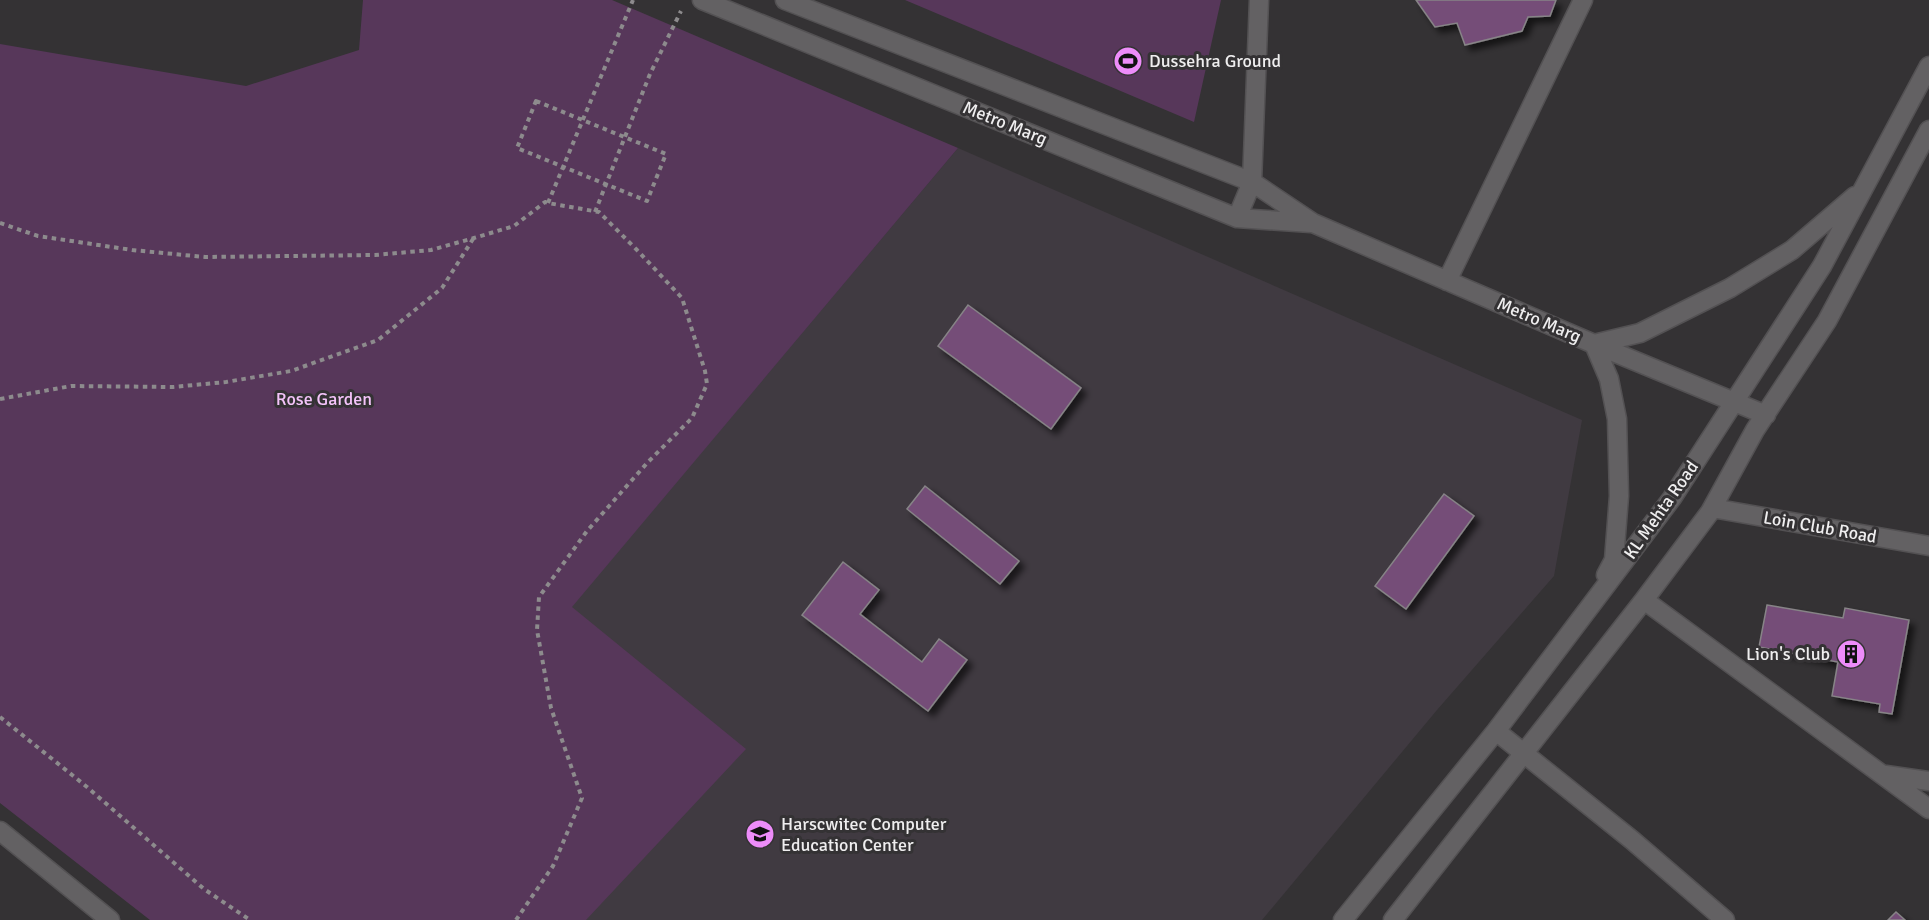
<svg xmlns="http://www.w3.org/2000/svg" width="1929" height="920" font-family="Signika,sans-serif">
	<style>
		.built { fill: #403a41 }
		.green { fill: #57375a }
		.building { fill: #744d78; stroke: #878487; stroke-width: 1.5; filter: url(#shadow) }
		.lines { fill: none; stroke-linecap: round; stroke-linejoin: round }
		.minor-casing { stroke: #535153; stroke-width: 21 }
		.path { stroke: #8d8b8d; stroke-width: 4; stroke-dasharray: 4.5 4.5; stroke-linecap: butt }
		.minor { stroke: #636163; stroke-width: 18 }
		.labels { text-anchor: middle; stroke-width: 6; stroke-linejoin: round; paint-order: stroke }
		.poi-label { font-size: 18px; fill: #efeeef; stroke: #343234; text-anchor: start }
		.street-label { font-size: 18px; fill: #efeeef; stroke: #343234 }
		.park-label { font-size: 18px; fill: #f4c3fa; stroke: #343234 }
	</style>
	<defs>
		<filter id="shadow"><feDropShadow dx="5.5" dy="5.5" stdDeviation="3" flood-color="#0009"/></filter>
	</defs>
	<rect width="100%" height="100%" fill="#343234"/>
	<!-- built -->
	<path class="built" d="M958 148 1582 420 1554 576 1437 710 1262 920H586L571 607Z"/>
	<!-- green -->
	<path class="green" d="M363 0H612L958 148 572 607 746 749 586 920H150L0 803V44L246 86 359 50Z
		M905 0H1221L1194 122Z"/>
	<!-- building -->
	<path class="building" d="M1416 0H1556L1550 16 1528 17 1522 31 1465 45 1457 23 1435 27Z
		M968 305 1081 388 1051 429 938 346Z
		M925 486 1019 561 1000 584 907 509Z
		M1444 494 1474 516 1406 609 1375 586Z
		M843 562 879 590 860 614 922 662 939 639 967 660 928 711 802 615Z
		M1767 605 1843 618 1845 608 1909 620 1892 714 1879 712 1880 704 1832 696 1838 662 1759 647Z
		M1896 912 1905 920H1888Z"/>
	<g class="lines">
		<!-- minor casing -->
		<g class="minor-casing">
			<path id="minor" d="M702 0 1237 218 1311 223
				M785 0 1252 182 1313 223 1594 344 1766 415
				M1237 218 1252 182 1259 0
				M1447 281 1583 0
				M1712 508 1929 546
				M1606 575 1614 560 1619 496 1617 419 1609 379 1594 344 1640 333 1730 288 1792 250 1855 196
				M1644 600 1929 809
				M1496 731 1632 840 1725 920
				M1886 775 1929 781
				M0 831 110 920
				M1343 920 1496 731 1672 498 1822 266 1929 66
				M1393 920 1644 600 1710 512 1755 430 1827 321 1929 130"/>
		</g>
		<!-- path -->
		<path class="path" d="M536 101 666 154 647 201 517 148Z
			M548 203 633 0
			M595 212 650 74 681 11
			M0 223 38 236 132 250 205 257 375 255 431 250 474 238 514 226 545 202 548 203 599 212 637 250 682 298 705 371 707 384 692 418 648 462 587 531 539 597 537 630 551 708 582 798 553 866 516 920
			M0 399 71 386 173 387 226 382 291 371 378 340 442 288 473 239
			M0 717 87 787 204 889 250 920"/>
		<!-- minor -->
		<use href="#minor" class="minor"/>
	</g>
	<!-- icons -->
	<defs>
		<g id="stadium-disc" transform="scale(1.5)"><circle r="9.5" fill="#ed8cf9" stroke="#343234"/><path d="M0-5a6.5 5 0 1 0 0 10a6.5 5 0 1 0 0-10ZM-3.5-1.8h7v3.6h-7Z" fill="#111"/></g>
		<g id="building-disc" transform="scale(1.5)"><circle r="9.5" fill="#ed8cf9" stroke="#343234"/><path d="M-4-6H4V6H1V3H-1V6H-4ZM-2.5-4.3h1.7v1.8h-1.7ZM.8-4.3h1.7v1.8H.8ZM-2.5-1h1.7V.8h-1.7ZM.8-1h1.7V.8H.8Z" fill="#111"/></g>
		<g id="school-disc" transform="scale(1.5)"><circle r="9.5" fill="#ed8cf9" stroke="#343234"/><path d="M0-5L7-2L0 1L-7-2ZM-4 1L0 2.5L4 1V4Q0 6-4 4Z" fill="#111"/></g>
	</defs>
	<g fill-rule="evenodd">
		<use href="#stadium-disc" x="1128" y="61"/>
		<use href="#building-disc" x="1851" y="654"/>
		<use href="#school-disc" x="760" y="834"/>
	</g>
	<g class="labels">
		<!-- poi labels -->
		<g class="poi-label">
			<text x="1149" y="67">Dussehra Ground</text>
			<text x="1830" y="660" text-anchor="end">Lion's Club</text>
			<text x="781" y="830">Harscwitec Computer<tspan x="781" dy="21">Education Center</tspan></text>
		</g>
		<!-- street labels -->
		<g class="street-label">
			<text transform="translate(1005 123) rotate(22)" y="6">Metro Marg</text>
			<text transform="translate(1539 320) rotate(23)" y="6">Metro Marg</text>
			<text transform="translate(1661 510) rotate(-55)" y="6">KL Mehta Road</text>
			<text transform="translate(1820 527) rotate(10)" y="6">Loin Club Road</text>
		</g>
		<!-- park labels -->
		<g class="park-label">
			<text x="324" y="405">Rose Garden</text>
		</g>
	</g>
</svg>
